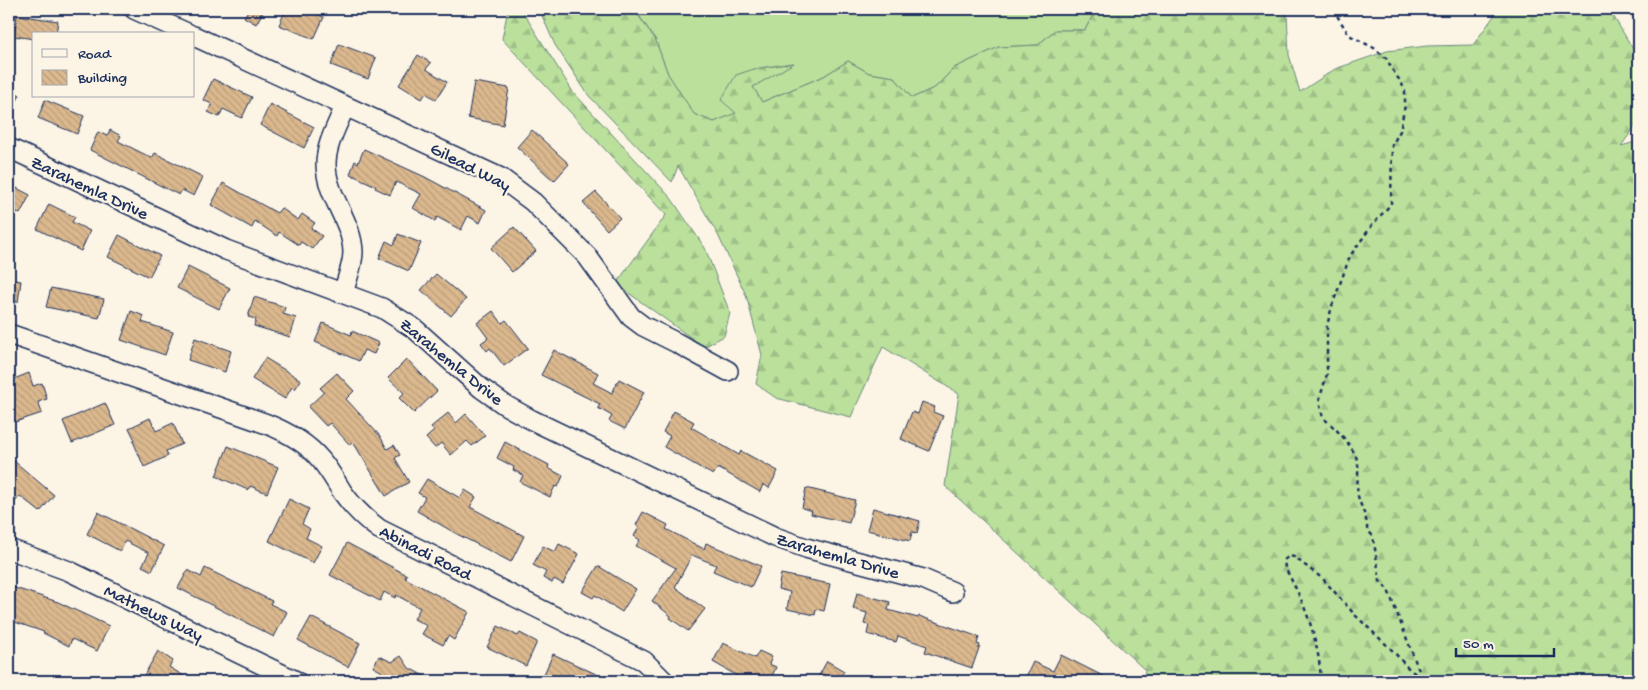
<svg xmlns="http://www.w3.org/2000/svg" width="1648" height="690" font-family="'Gochi Hand',sans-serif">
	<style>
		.grass { fill: #bae09b; stroke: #6a887c }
		.forest { fill: url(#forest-firs); stroke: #6a887c }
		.building { fill: url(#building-back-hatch); stroke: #1b2f5e }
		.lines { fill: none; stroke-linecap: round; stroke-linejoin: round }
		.minor-casing { stroke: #1b2f5e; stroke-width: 22 }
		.path { stroke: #1b2f5e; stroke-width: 2.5; stroke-dasharray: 4 4; stroke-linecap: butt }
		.minor { stroke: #fcf5e5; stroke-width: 19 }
		.labels { text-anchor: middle; stroke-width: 4.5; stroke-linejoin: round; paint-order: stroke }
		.street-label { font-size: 18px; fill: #1b2f5e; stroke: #fcf5e5 }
	</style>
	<defs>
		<pattern id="forest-firs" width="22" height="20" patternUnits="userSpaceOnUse" patternTransform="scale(1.25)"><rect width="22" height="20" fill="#bae09b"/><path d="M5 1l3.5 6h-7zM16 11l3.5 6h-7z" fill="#9fc088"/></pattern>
		<pattern id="building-back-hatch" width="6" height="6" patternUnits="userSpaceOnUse" patternTransform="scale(1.25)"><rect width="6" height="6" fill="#dbb88d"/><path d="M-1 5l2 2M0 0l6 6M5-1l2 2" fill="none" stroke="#bb9e7c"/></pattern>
	</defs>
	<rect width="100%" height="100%" fill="#fcf5e5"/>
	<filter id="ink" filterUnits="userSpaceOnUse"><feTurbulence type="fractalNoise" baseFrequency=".02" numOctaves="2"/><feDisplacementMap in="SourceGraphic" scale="10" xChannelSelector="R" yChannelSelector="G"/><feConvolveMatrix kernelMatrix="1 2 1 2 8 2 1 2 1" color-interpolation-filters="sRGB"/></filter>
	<g filter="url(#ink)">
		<!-- grass -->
		<path class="grass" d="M654 9H1096L1085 30H1055L1038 45 999 47 954 68 936 87 912 98 894 77 869 73 848 61 824 76 762 102 753 87 792 63 754 69 737 113 714 122 694 115 668 74 655 39 638 14Z"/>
		<!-- forest -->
		<path class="forest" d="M508 9H521L573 92 671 198 705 248 730 313 724 336 704 347 616 284 666 215 502 39Z
			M539 9H654L638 15 655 39 668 74 694 114 714 122 736 113 721 100 736 75 754 69 794 63 753 87 762 102 824 76 848 61 869 73 894 77 912 98 936 87 954 68 999 47 1038 45 1055 30H1085L1096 9H1285L1287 14 1289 55 1300 92 1335 69 1387 51 1427 46 1473 45 1499 9H1609L1639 59V121L1621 146 1639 141V681H1143L1145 670 945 486 959 394 883 347 851 417 776 398 756 384 762 355 746 295 718 235 678 166 672 182 589 96 555 45Z"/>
		<!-- building -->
		<path class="building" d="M249 9H258L263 12 256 24 244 17Z
			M286 9H303L324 17 314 39 279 25Z
			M17 15 58 21 56 34H34V39L14 36Z
			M339 44 376 58 368 79 331 65Z
			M418 55 431 63 426 69 447 82 436 100 426 93 422 99 399 85Z
			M213 79 252 97 242 118 223 109 219 117 208 112 212 104 203 100Z
			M474 82 509 88 503 125 468 118Z
			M9 88 20 95 9 115Z
			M45 100 84 116 77 134 38 118Z
			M270 104 314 127 304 148 260 125Z
			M110 130 121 136 118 141 152 158 155 153 203 177 194 196 182 190 179 195 90 150 98 132 107 136Z
			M532 130 569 164 554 181 517 147Z
			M364 149 425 177 486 210 480 223 468 216 461 230 437 217 435 221 413 208 421 194 396 182 390 195 375 188 376 186 350 174 355 161 358 163Z
			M223 183 277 213 281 208 298 220 302 214 315 223 311 228 322 236 312 249 301 242 299 245 279 232 277 236 255 221 252 228 211 205Z
			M9 184 30 195 20 214 9 208Z
			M596 192 620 218 607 230 583 203Z
			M49 204 75 217 72 222 90 231 81 251 37 229Z
			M514 227 536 251 512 272 491 248Z
			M398 234 421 243 409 271 379 258 386 241 394 245Z
			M119 235 160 256 149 277 108 257Z
			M188 267 230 288 219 309 177 288Z
			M436 274 466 299 451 316 421 290Z
			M9 279 21 281 18 302 9 300Z
			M51 288 104 299 99 318 46 307Z
			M254 297 285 307 283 314 296 318 290 337 254 326 256 319 248 317Z
			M131 311 144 316 142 322 173 332 165 355 121 340Z
			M493 311 502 323 506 320 528 348 504 366 490 348 487 351 481 343 488 338 477 323Z
			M323 323 351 335 352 331 379 343 374 354 364 350 359 361 315 342Z
			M195 338 231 351 225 372 188 360Z
			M554 350 598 373 593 383 612 393 619 379 644 392 625 429 609 421 612 416 598 408 600 404 541 375Z
			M265 358 301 380 295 389 292 387 285 399 252 379Z
			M407 359 437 391 414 413 399 398 404 393 388 378Z
			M29 373 33 386 42 383 47 399 38 402 42 413 9 424V383L15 381 14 379Z
			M337 373 354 391 346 399 380 436 387 449 394 445 400 455 395 458 409 482 386 496 353 442 350 445 330 423 326 426 308 407 324 392 320 388Z
			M922 402 935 407 933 412 943 416 929 451 901 439 912 412 918 414Z
			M105 403 115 425 72 443 63 421Z
			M674 411 694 422 691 427 739 455 741 451 778 471 769 488 763 484 760 492 718 468 713 475 664 447 670 436 663 432Z
			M448 413 456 423 466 414 485 436 472 446 467 441 451 455 441 443 435 448 426 438 434 431 431 427Z
			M150 418 156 431 173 423 182 444 166 451 168 456 144 467 133 441 135 440 129 428Z
			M505 442 549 465 548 468 563 476 558 487 555 486 550 497 520 482 523 475 513 470 514 467 497 458Z
			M228 446 278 467 267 493 250 486 248 490 216 476Z
			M14 461 54 495 40 512 20 496 9 509V468Z
			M427 479 460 498 465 490 476 497 470 507 524 536 511 562 455 533 417 511 425 497 418 493Z
			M806 488 855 500 849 523 811 514 812 511 802 508Z
			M289 499 309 509 302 524 310 529 306 538 322 546 313 563 269 541Z
			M873 508 920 521 917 533 912 532 910 541 867 530Z
			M98 512 164 546 152 571 142 566 149 553 125 541 120 551 87 534Z
			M643 512 668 525 666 529 704 549 706 543 761 566 751 587 713 571 716 565 692 555 675 587 705 609 688 631 670 618 671 616 652 601 676 568 636 546 640 540 634 536 639 527 636 525Z
			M347 543 407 575 405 578 469 612 454 640 448 636 443 645 422 634 427 626 414 619 420 608 396 595 395 598 384 592 380 601 330 575Z
			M559 544 579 554 563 584 554 579 552 583 543 578 546 572 533 565 543 546 555 552Z
			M598 566 636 589 622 612 595 595 593 598 582 592Z
			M205 568 272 601 270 604 287 612 274 637 178 588 188 570 201 577Z
			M781 574 830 584 824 611 816 609 815 615 787 609 790 592 778 589Z
			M9 586 58 602 109 626 97 651 72 639 69 646 43 633 44 632 9 620Z
			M857 593 890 602 888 610 918 618 919 616 979 637 977 644 980 645 972 668 925 652 927 646 898 636 896 642 867 634 869 625 864 624 867 613 853 609Z
			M311 617 360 643 348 667 298 640Z
			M498 626 518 636 520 633 537 642 526 666 487 647Z
			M723 643 755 658 759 651 772 657 769 664 776 667 770 681H740L741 678 713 662Z
			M158 651 173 661 169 667 192 681H149L143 677Z
			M553 654 611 681H541Z
			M1061 655 1113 681H1024L1033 662 1053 671Z
			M379 656 392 662 401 656 409 668 434 681H392L385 678 381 671 373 667Z
			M827 661 844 671 838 681H816Z"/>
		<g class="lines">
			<!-- minor casing -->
			<g class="minor-casing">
				<path id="minor" d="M134 9 189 34
					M194 36 501 178 533 202 587 256 631 317 643 326 677 343 728 371
					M9 148 226 250 382 308 415 329 481 388 505 405 532 420 775 537 806 548 923 579 953 592
					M343 293C347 279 353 265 353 252 352 220 326 196 326 164 326 144 338 124 345 106
					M9 334 267 424C287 432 307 443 321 460 330 471 336 482 343 493 353 507 365 519 379 529L644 661 664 681
					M9 549 69 571 296 681"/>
			</g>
			<!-- path -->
			<path class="path" d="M1333 9 1349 35 1374 48 1386 58 1395 74 1401 82 1405 91V105L1400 131 1392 145 1391 204 1373 224 1350 256 1332 306 1327 326V374L1319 401 1323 418C1334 426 1357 450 1358 464 1359 475 1356 485 1358 496 1361 508 1368 518 1367 530L1373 536 1380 581 1388 590 1423 681
				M1321 681C1319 640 1305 603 1285 568L1284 560 1289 556 1294 557 1323 579 1355 615 1394 652 1406 666 1419 677"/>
			<!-- minor -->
			<use href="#minor" class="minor"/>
		</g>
	</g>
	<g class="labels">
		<!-- street labels -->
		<g class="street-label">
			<text transform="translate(471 166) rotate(27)" y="6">Gilead Way</text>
			<text transform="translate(90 187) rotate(25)" y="6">Zarahemla Drive</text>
			<text transform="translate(452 361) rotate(39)" y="6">Zarahemla Drive</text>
			<text transform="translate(426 552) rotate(27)" y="6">Abinadi Road</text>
			<text transform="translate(838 555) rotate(16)" y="6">Zarahemla Drive</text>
			<text transform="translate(154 612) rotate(26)" y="6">Mathews Way</text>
		</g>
	</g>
	<!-- margin -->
	<rect width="1648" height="690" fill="none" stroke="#fcf5e5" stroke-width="30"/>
	<rect x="15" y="15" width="1618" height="660" fill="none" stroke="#1b2f5e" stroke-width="2" filter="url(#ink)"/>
	<!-- legend -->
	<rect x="32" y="32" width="162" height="65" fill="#fcf5e5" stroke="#a2a6af"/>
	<rect x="42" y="49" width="25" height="8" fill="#fcf5e5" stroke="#a2a6af"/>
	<text x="78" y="58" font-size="15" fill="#1b2f5e">Road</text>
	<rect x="42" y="70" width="25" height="15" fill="url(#building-back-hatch)" stroke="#a2a6af"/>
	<text x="78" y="82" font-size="15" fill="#1b2f5e">Building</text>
	<!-- scale -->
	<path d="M1456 648v8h98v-8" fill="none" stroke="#1b2f5e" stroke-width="2.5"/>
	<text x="1463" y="648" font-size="15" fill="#1b2f5e" stroke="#fcf5e5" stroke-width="4" paint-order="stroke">50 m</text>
</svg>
